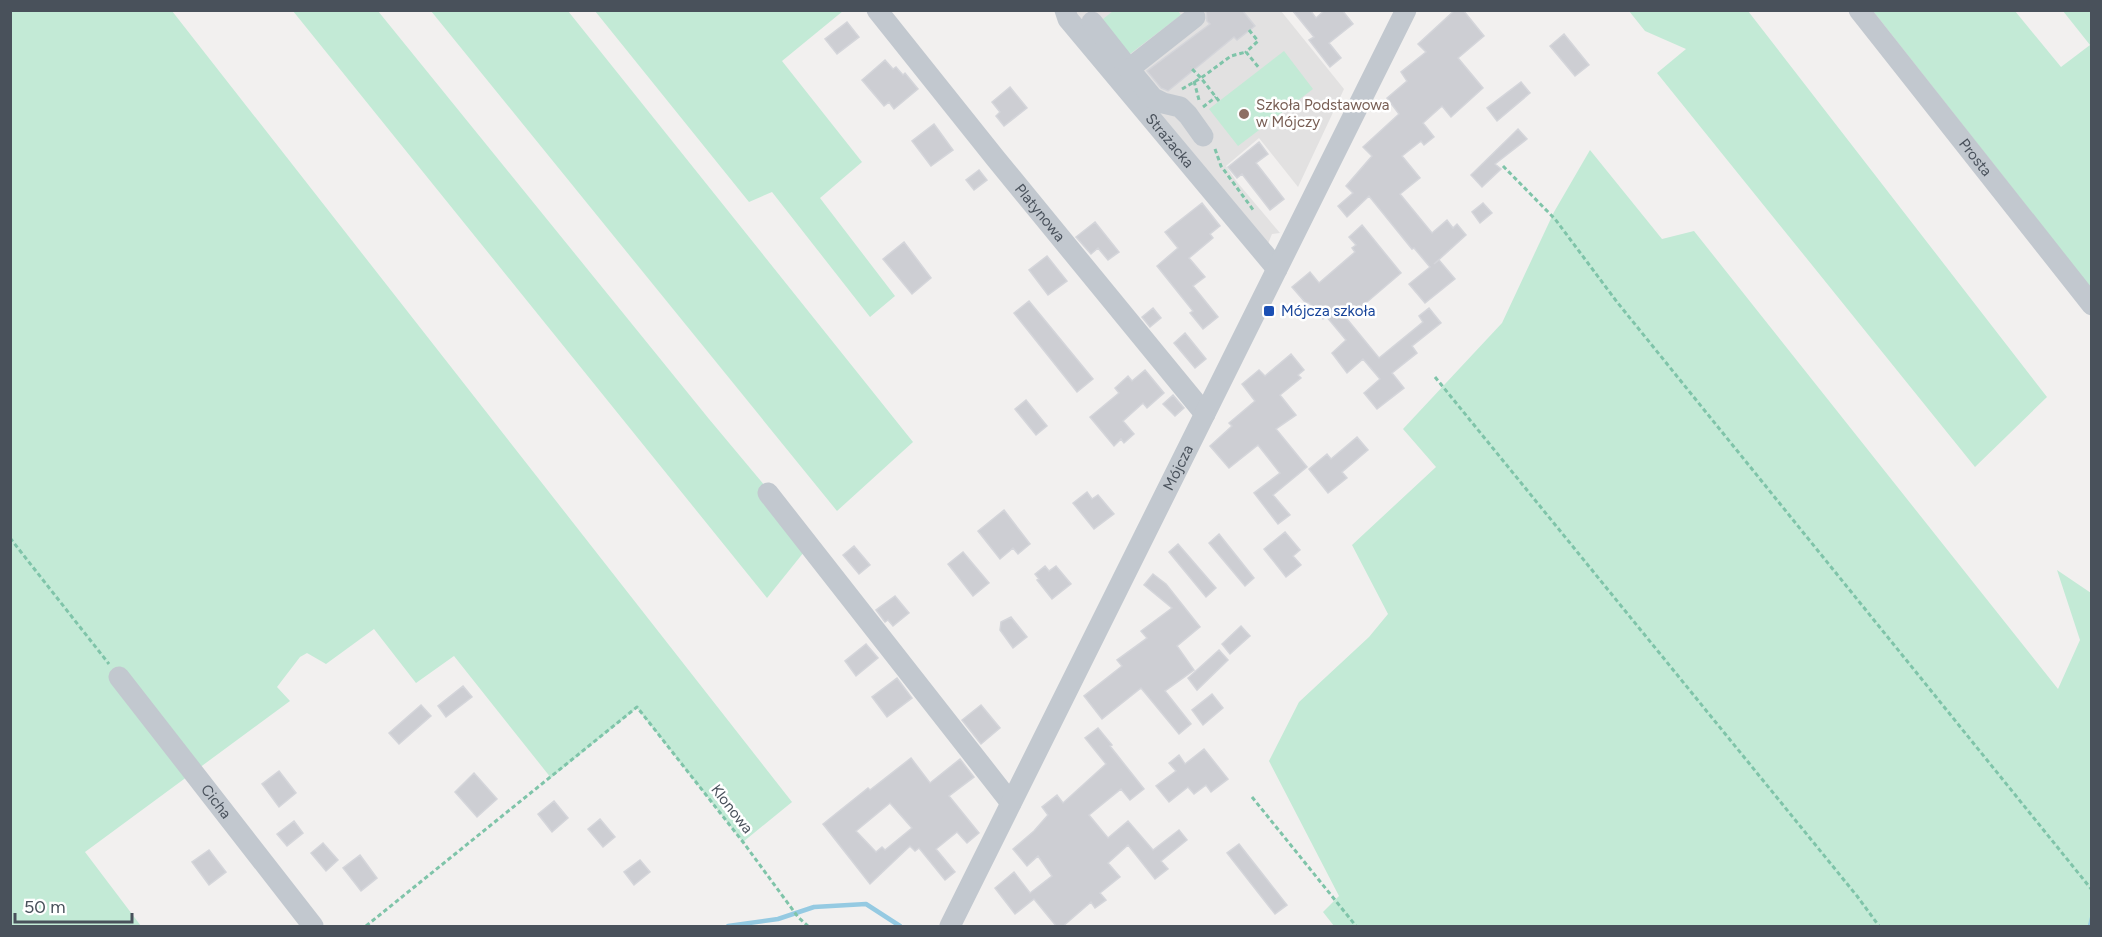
<svg xmlns="http://www.w3.org/2000/svg" width="2102" height="937" font-family="Figtree,sans-serif">
	<style>
		.education { fill: #e2e1e1 }
		.green { fill: #c3ead6 }
		.lines { fill: none; stroke-linecap: round; stroke-linejoin: round }
		.stream { stroke: #95cae2; stroke-width: 4.5 }
		.building { fill: #cdced3; stroke: #d4d5da; stroke-width: 1.5; fill-rule: evenodd }
		.path { stroke: #7fc4a9; stroke-width: 3; stroke-dasharray: 4.5 3; stroke-linecap: butt }
		.minor { stroke: #c2c8cf; stroke-width: 21 }
		.education-dot { fill: #8d6e63; stroke: #fff; stroke-width: 2 }
		.transit-dot { fill: #1a4fb4; stroke: #fff; stroke-width: 2 }
		.labels { text-anchor: middle; stroke-width: 5; stroke-linejoin: round; paint-order: stroke }
		.education-label { font-size: 15px; fill: #785e54; stroke: #fff; text-anchor: start }
		.street-label { font-size: 15px; fill: #49515b; stroke: #fff }
		.transit-label { font-size: 15px; fill: #164399; stroke: #fff; text-anchor: start }
	</style>
	<rect width="100%" height="100%" fill="#f2f0ef"/>
	<!-- education -->
	<path class="education" d="M1075 10 1281 11 1344 89 1298 187 1259 138 1226 166 1237 182 1280 233 1272 234 1265 251 1075 14Z"/>
	<!-- green -->
	<path class="green" d="M10 11H172L792 802 743 842 637 708 551 778 454 656 416 683 374 629 326 664 307 653 300 657 277 687 290 701 85 852 141 926H11Z
		M293 11H378L709 419 812 542 767 598Z
		M431 11H568L913 442 837 511Z
		M595 11H843L782 61 862 162 820 198 895 296 870 317 772 192 749 202Z
		M1113 11H1178L1181 15 1126 57 1098 23Z
		M1629 11H1748L2047 397 1975 467 1657 73 1686 49 1645 31Z
		M1873 11H2015L2061 67 2090 45 2063 11H2091V288Z
		M1284 51 1313 89 1238 146 1209 109Z
		M1590 150 1662 239 1694 231 2058 689 2080 640 2057 570 2091 593V926H1334L1323 912 1339 896 1269 761 1299 702 1369 637 1388 614 1352 545 1436 467 1403 429 1502 323 1554 212Z"/>
	<g class="lines">
		<!-- stream -->
		<path class="stream" d="M728 926 778 919 814 907 866 904 900 926
			M2090 926 2092 918"/>
	</g>
	<!-- building -->
	<path class="building" d="M1206 10H1242L1255 26 1237 40 1234 37 1168 91 1161 88 1147 71 1210 24 1207 21Z
		M1292 10H1310L1316 18 1325 10H1342L1353 24 1329 43 1341 58 1330 67 1309 40 1314 37Z
		M1455 10H1463L1484 36 1458 58 1483 88 1451 117 1442 106 1423 123 1434 137 1424 145 1421 141 1402 156 1420 178 1400 194 1432 233 1447 220 1453 228 1457 224 1466 235 1434 264 1439 260 1455 279 1425 303 1409 284 1430 267 1414 248 1412 249 1369 196 1347 217 1338 206 1353 193 1346 186 1372 156 1363 147 1399 114 1387 98 1407 81 1401 72 1426 52 1418 44Z
		M847 22 859 37 837 54 825 39Z
		M1564 34 1589 65 1575 76 1550 46Z
		M885 60 893 69 896 67 903 75 905 73 918 89 894 109 889 102 884 106 862 80Z
		M1521 82 1530 93 1497 121 1487 108Z
		M1010 87 1027 108 1004 126 996 116 1000 112 992 102Z
		M934 124 953 150 931 166 912 141Z
		M1518 129 1527 139 1495 164 1501 169 1482 187 1471 175Z
		M1259 142 1268 154 1256 163 1284 199 1270 210 1242 174 1237 178 1228 167Z
		M979 170 987 180 974 190 966 180Z
		M1202 203 1220 226 1210 234 1213 238 1189 258 1205 277 1193 286 1218 317 1203 329 1190 313 1193 311 1157 266 1178 248 1165 232Z
		M1483 203 1492 213 1480 223 1472 212Z
		M1095 222 1119 252 1108 260 1098 248 1091 254 1076 237Z
		M1362 225 1401 273 1347 319 1379 358 1423 322 1419 316 1429 308 1441 323 1412 346 1417 353 1392 373 1404 388 1377 409 1364 393 1380 379 1363 359 1347 373 1332 353 1346 340 1326 316 1323 319 1309 303 1305 302 1292 287 1310 272 1319 283 1355 252 1352 248 1356 245 1349 237Z
		M904 242 931 278 912 294 883 259Z
		M1047 256 1067 281 1048 295 1029 270Z
		M1029 301 1093 379 1077 392 1014 313Z
		M1153 308 1161 318 1150 327 1142 317Z
		M1185 333 1206 359 1195 368 1174 343Z
		M1291 354 1304 370 1298 375 1301 378 1280 395 1296 415 1276 429 1307 467 1273 495 1290 515 1278 524 1254 493 1280 473 1258 445 1229 468 1210 446 1232 426 1229 423 1255 401 1242 384 1259 370 1265 376Z
		M1145 370 1164 393 1147 408 1143 403 1123 421 1134 434 1124 443 1121 439 1114 446 1090 417 1119 393 1115 388 1128 376 1132 381Z
		M1173 395 1184 408 1175 416 1163 404Z
		M1026 400 1047 426 1036 435 1015 409Z
		M1357 437 1368 450 1342 472 1347 478 1328 493 1309 469 1327 454 1331 459Z
		M1087 492 1092 499 1098 495 1114 514 1094 529 1073 503Z
		M1004 510 1030 544 1018 554 1013 548 1000 559 978 531Z
		M1285 532 1300 550 1293 556 1301 565 1286 577 1264 549Z
		M1219 534 1254 578 1245 586 1209 543Z
		M1178 544 1216 588 1206 597 1169 552Z
		M854 546 870 565 859 574 843 555Z
		M963 552 989 583 973 596 948 564Z
		M1045 566 1049 571 1056 566 1071 584 1052 599 1037 580 1039 579 1035 574Z
		M1153 574 1166 584 1200 627 1177 646 1194 670 1165 691 1191 724 1179 734 1141 688 1102 719 1084 696 1122 666 1117 660 1147 638 1141 631 1172 608 1144 585Z
		M895 596 909 613 893 626 888 620 885 622 876 610Z
		M1011 617 1027 637 1013 648 1000 630 1001 622Z
		M1241 626 1250 636 1230 654 1222 644Z
		M866 644 878 658 856 676 845 661Z
		M1219 650 1228 660 1197 690 1188 678Z
		M897 678 912 698 887 717 872 697Z
		M463 686 472 697 446 717 438 706Z
		M1212 694 1223 708 1203 725 1192 710Z
		M421 705 431 716 399 744 389 733Z
		M981 705 1000 728 981 744 962 720Z
		M1098 728 1112 745 1110 746 1144 789 1130 800 1121 789 1089 815 1108 838 1128 821 1153 850 1179 830 1187 840 1161 861 1168 869 1155 879 1128 845 1108 863 1120 877 1100 893 1106 900 1095 908 1091 902 1062 927H1057L1034 899 1015 914 995 888 1014 872 1030 893 1052 876 1038 856 1027 866 1013 849 1034 831 1048 815 1042 807 1057 795 1063 803 1106 764 1085 738Z
		M1204 749 1228 779 1211 792 1206 785 1194 794 1188 787 1169 802 1156 786 1176 771 1169 763 1179 755 1185 764Z
		M911 758 930 783 960 759 974 777 949 796 979 833 967 843 957 832 936 849 955 872 945 880 919 848 915 851 910 846 870 884 823 824 868 788 870 790ZM890 803 912 828 885 850 882 847 876 852 856 831Z
		M279 771 296 793 279 807 262 784Z
		M474 773 497 799 477 817 455 792Z
		M554 801 568 818 552 832 538 814Z
		M600 819 615 837 603 847 588 829Z
		M294 821 303 833 287 846 277 834Z
		M323 843 338 860 326 871 311 853Z
		M1239 844 1287 905 1275 914 1227 853Z
		M209 850 226 872 209 885 192 862Z
		M360 855 377 878 361 891 343 868Z
		M640 860 650 872 634 885 624 872Z"/>
	<g class="lines">
		<!-- path -->
		<path class="path" d="M1249 30 1258 41 1246 52 1260 69
			M1194 81 1199 100
			M1182 89 1201 78 1190 67
			M1219 101 1201 78 1231 56 1246 52
			M1203 107 1216 97
			M1215 149 1221 166 1254 211
			M1503 166 1555 219 1617 302 2092 890
			M1435 377 1857 896 1879 926
			M10 538 109 664
			M1252 797 1356 926
			M366 926 637 707 743 842 798 917 808 926"/>
		<!-- minor -->
		<g class="minor">
			<path id="s1" d="M877 10 996 159 1205 414"/>
			<path id="s2" d="M1065 10 1068 19 1277 269"/>
			<path id="s3" d="M1859 10 2092 305"/>
			<path d="M1092 22 1129 69 1195 17"/>
			<path d="M1129 69 1153 98 1163 103 1180 107 1188 115 1203 136"/>
			<path d="M768 493 1011 803"/>
			<path id="s4" d="M119 677 313 926"/>
			<path id="s5" d="M950 926 1406 10"/>
		</g>
	</g>
	<!-- markers -->
	<circle class="education-dot" cx="1244" cy="114" r="6"/>
	<rect class="transit-dot" x="1263" y="305" width="12" height="12" rx="3"/>
	<g class="labels">
		<!-- education labels -->
		<g class="education-label">
			<text x="1256" y="110">Szkoła Podstawowa<tspan x="1256" dy="17">w Mójczy</tspan></text>
		</g>
		<!-- street labels -->
		<g class="street-label">
			<text dy="5" stroke="none"><textPath href="#s2" startOffset="168">Strażacka</textPath></text>
			<text dy="5" stroke="none"><textPath href="#s3" startOffset="188">Prosta</textPath></text>
			<text dy="5" stroke="none"><textPath href="#s1" startOffset="260">Platynowa</textPath></text>
			<text dy="5" stroke="none"><textPath href="#s5" startOffset="512">Mójcza</textPath></text>
			<text dy="5" stroke="none"><textPath href="#s4" startOffset="158">Cicha</textPath></text>
			<text transform="translate(732 809) rotate(52)" y="5">Klonowa</text>
		</g>
		<!-- transit labels -->
		<g class="transit-label">
			<text x="1281" y="316">Mójcza szkoła</text>
		</g>
	</g>
	<!-- border -->
	<rect width="2102" height="937" fill="none" stroke="#49515b" stroke-width="24"/>
	<!-- scale -->
	<path d="M15 913v9h117v-9" fill="none" stroke="#49515b" stroke-width="3"/>
	<text x="24" y="913" font-size="18" fill="#49515b" stroke="#ffffff" stroke-width="4.5" paint-order="stroke">50 m</text>
</svg>
